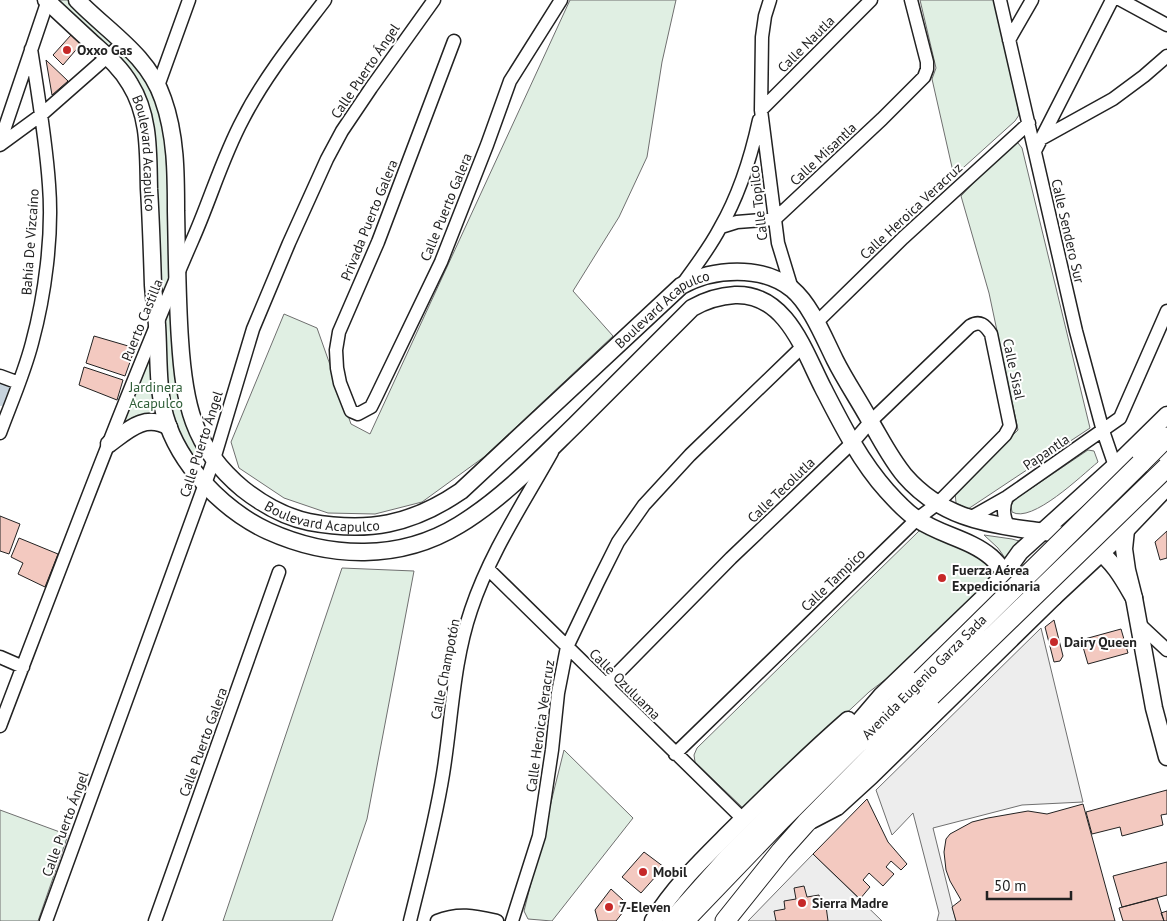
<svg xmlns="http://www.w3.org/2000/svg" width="1167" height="921" font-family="'PT Sans',sans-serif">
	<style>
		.green { fill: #e0efe3; stroke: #6f6f6f }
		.parking { fill: #ededed; stroke: #6f6f6f }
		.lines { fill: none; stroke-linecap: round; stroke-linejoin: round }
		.river { stroke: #c7d3dd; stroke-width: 20 }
		.building { fill: #f3c9c0; stroke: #222 }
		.minor-casing { stroke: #222; stroke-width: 15 }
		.major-casing { stroke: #222; stroke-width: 19 }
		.highway-casing { stroke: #222; stroke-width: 21 }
		.minor { stroke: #fff; stroke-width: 12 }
		.major { stroke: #fff; stroke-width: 16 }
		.highway { stroke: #fff; stroke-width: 19 }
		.highway-bridge-casing { stroke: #222; stroke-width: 21; stroke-linecap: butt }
		.highway-bridge { stroke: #fff; stroke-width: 19 }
		.poi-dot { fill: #c62828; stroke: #fff; stroke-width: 2 }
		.labels { text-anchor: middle; stroke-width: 4; stroke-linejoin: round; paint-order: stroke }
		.street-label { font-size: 14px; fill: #222; stroke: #fff }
		.poi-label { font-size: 14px; font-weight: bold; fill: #222; stroke: #fff; text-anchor: start }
		.park-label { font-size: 14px; fill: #2f5e38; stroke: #fff }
	</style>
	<rect width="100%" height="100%" fill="#fff"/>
	<!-- green -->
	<path class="green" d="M55 0H73L148 79 165 130 175 375C180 411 183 426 204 456L194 461 172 425 134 422 121 423 161 327 147 110Z
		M570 0H676L662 62 647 157 619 217 573 291 613 336 484 457 422 502 375 514 328 513 284 498 239 468 231 442 284 314 317 328 351 424 370 434Z
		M920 0H994L1017 102 1019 115 1015 121 954 176 932 79 936 68Z
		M1012 142 1018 143 1022 148 1090 428 968 509 956 503 955 492 1018 430 989 293 961 196Z
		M1088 450 1094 451 1098 462C1082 475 1032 524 1012 512L1011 506 1014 500Z
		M925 529 985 554 994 570 993 578 937 640 869 692 744 809 695 762 694 755 697 748 919 531Z
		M984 535 1012 539 1019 541 1005 558 998 548Z
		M342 568 414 571 367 819 332 921H223Z
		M564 750 633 818 552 921 528 919 524 911Z
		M0 810 68 835 38 921H0Z"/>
	<!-- parking -->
	<path class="parking" d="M1041 628 1083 802 1022 805 933 828 956 921H937L939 913 913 813 892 835 876 790Z
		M813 854 882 921H748Z"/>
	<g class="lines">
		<!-- river -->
		<path class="river" d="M0 387 3 388 0 396"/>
	</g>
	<!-- building -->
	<path class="building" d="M71 35 81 44 63 65 53 55Z
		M46 60 68 81 52 95Z
		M94 336 135 348 125 376 86 363Z
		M84 367 123 380 117 400 79 385Z
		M0 516 20 524 9 554 0 551Z
		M1167 531V558L1160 560 1155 542Z
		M19 538 58 554 45 587 18 574 23 563 11 557Z
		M1054 620 1063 656 1060 661 1054 662 1045 627Z
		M1121 629 1128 653 1088 664 1081 640Z
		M1167 790V814L1161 815 1163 825 1122 836 1120 827 1092 834 1086 812Z
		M867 799 888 842 907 864 901 870 891 861 886 867 894 874 883 886 869 873 863 880 870 887 860 899 813 854Z
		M1083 804 1115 921H956L952 907 961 900 950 881 946 870 944 852 946 839 950 834 972 822 988 818 1028 811 1047 814Z
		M644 852 664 867 641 893 622 877Z
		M1167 862V895L1122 907 1113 876Z
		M804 886 807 897 819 895 821 906H826L828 921H776L774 911 785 909 784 901 796 899 794 888Z
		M611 889 623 900 619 904 623 912 616 921H598L595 910Z
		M1157 898 1164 921H1123L1119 908Z
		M1167 911V921H1164L1161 913Z"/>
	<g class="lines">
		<!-- minor casing -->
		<g class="minor-casing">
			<path id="minor" d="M770 0 765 16 762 37 761 110 778 243 792 289
				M1000 0 1076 331 1103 431 1115 466
				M1121 0 1167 25
				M1009 40 1032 0
				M454 41 378 242 339 332 336 350 337 368 340 383 351 411 358 414 371 407 376 397 441 262 487 145 510 81 561 0
				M158 86 189 0
				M761 110 871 0
				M1039 140 1113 99 1144 76 1167 56
				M0 142 48 0
				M0 145 41 115 124 42
				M1035 151 1112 0
				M721 227 737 222 775 219 882 119 924 77 927 69V62L911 0
				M681 286C695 267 709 249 720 228 739 195 751 157 759 120
				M816 323 903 238 1029 123
				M0 376 19 383
				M0 433C11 403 24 374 32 343 45 295 53 235 49 185 46 140 38 94 31 49
				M1007 497C1002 508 1003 517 1009 527
				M970 518 1007 497 1120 418 1167 311
				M488 569 743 819
				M1138 623 1167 650
				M0 657 23 667
				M606 685 731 558 853 442 871 421 970 326C980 320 985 325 991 334L1010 426 1005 435 937 504 917 519 675 754
				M0 726C62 564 123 400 192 241 210 201 222 158 243 119 265 76 296 38 325 0
				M46 921 214 459 253 329 289 243 327 159 342 131 371 88 434 0
				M155 921 279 572
				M410 921C422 872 435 824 443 774 452 719 453 663 471 610 490 553 523 504 552 452
				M437 921C459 912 475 916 497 921
				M512 921 539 836 552 750 558 693 567 647 598 582 618 542 644 505 690 455 803 346"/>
		</g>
		<!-- major casing -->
		<g class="major-casing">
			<g id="major">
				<path id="s1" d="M46 0C60 13 74 26 88 39 103 53 119 65 130 84 150 116 148 153 149 189 151 221 152 253 153 285 154 299 156 312 157 325 159 355 157 386 165 416 179 465 223 510 268 531 330 559 400 561 459 525 502 499 539 460 575 425 614 386 653 347 692 308 706 300 718 296 735 295 786 293 804 351 823 388 841 423 860 461 887 491 896 501 906 512 917 519 940 535 970 539 991 557 1009 573 1025 608 1054 597"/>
				<path id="s2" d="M77 0C108 32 148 55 163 99 176 135 176 174 176 211 177 254 177 297 180 340 184 402 192 447 243 489 262 504 285 517 309 522 368 533 411 525 461 491L681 286C713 268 762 265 792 289 811 305 824 338 835 360 845 380 858 399 869 419 881 439 890 458 905 476 939 515 982 524 1030 530 1053 533 1076 535 1095 548 1114 562 1123 579 1134 598"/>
				<path d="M109 444C128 430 145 413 169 427"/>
				<path d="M1126 530 1124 549 1127 570 1134 598 1154 708 1167 757"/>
				<path d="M812 820 837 807 871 776 1054 597 1126 530 1167 487"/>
				<path d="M653 921C673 888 701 861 728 834 767 795 807 756 848 720"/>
				<path d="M670 921 727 857 846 737 882 695 984 597 1005 573 1020 552 1115 466 1167 415"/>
			</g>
		</g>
		<!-- highway casing -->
		<g class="highway-casing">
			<path id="highway" d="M1140 464 1167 437
				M684 921 781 820 921 680
				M725 921 781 851 806 823 931 696"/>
		</g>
		<!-- minor -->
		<use href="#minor" class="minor"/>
		<!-- major -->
		<use href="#major" class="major"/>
		<!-- highway -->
		<use href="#highway" class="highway"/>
		<!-- highway-bridge casing -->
		<g class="highway-bridge-casing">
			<path id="highway-bridge" d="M921 680 1140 464
				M931 696 1167 467"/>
		</g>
		<!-- highway-bridge -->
		<use href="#highway-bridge" class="highway-bridge"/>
	</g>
	<!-- markers -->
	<g class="poi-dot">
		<circle cx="67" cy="50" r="5"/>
		<circle cx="942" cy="578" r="5"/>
		<circle cx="1054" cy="642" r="5"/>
		<circle cx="643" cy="872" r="5"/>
		<circle cx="802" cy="903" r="5"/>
		<circle cx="609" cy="907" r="5"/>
	</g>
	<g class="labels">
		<!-- street labels -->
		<g class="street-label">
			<text transform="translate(806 44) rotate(-45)" y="5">Calle Nautla</text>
			<text transform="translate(365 71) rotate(-56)" y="5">Calle Puerto Ángel</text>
			<text transform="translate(823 154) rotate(-43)" y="5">Calle Misantla</text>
			<text dy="5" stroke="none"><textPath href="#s1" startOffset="191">Boulevard Acapulco</textPath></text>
			<text transform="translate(758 203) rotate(-97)" y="5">Calle Topilco</text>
			<text transform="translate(446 207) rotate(-68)" y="5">Calle Puerto Galera</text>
			<text transform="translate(911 211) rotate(-43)" y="5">Calle Heroica Veracruz</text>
			<text transform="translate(369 220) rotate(-68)" y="5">Privada Puerto Galera</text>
			<text transform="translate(1068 231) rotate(77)" y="5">Calle Sendero Sur</text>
			<text transform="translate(30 242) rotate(-86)" y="5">Bahía De Vizcaíno</text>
			<text dy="5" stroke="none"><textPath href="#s2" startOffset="1049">Boulevard Acapulco</textPath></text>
			<text transform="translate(142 320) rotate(-68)" y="5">Puerto Castilla</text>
			<text transform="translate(1014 369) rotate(78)" y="5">Calle Sisal</text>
			<text transform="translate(201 444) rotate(-72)" y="5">Calle Puerto Ángel</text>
			<text transform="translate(1046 452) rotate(-34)" y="5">Papantla</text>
			<text transform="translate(781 490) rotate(-44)" y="5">Calle Tecolutla</text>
			<text dy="5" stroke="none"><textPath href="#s2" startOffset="629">Boulevard Acapulco</textPath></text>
			<text transform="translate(833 580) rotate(-44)" y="5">Calle Tampico</text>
			<text transform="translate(445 669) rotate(-79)" y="5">Calle Champotón</text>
			<text transform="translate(924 677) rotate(-45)" y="5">Avenida Eugenio Garza Sada</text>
			<text transform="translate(625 684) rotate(45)" y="5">Calle Ozuluama</text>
			<text transform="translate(540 726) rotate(-82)" y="5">Calle Heroica Veracruz</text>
			<text transform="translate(203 742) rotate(-70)" y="5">Calle Puerto Galera</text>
			<text transform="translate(65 824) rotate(-70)" y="5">Calle Puerto Ángel</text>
		</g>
		<!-- poi labels -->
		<g class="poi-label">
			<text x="77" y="55">Oxxo Gas</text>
			<text x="952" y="575">Fuerza Aérea<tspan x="952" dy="16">Expedicionaria</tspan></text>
			<text x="1064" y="647">Dairy Queen</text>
			<text x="653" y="877">Mobil</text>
			<text x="812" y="908">Sierra Madre</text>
			<text x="619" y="912">7-Eleven</text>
		</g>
		<!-- park labels -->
		<g class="park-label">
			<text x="156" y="392">Jardinera<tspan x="156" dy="16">Acapulco</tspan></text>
		</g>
	</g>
	<!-- scale -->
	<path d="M987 891v8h84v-8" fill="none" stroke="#222222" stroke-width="2.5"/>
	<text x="994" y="891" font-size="15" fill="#222222" stroke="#ffffff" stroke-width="4" paint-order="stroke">50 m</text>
</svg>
